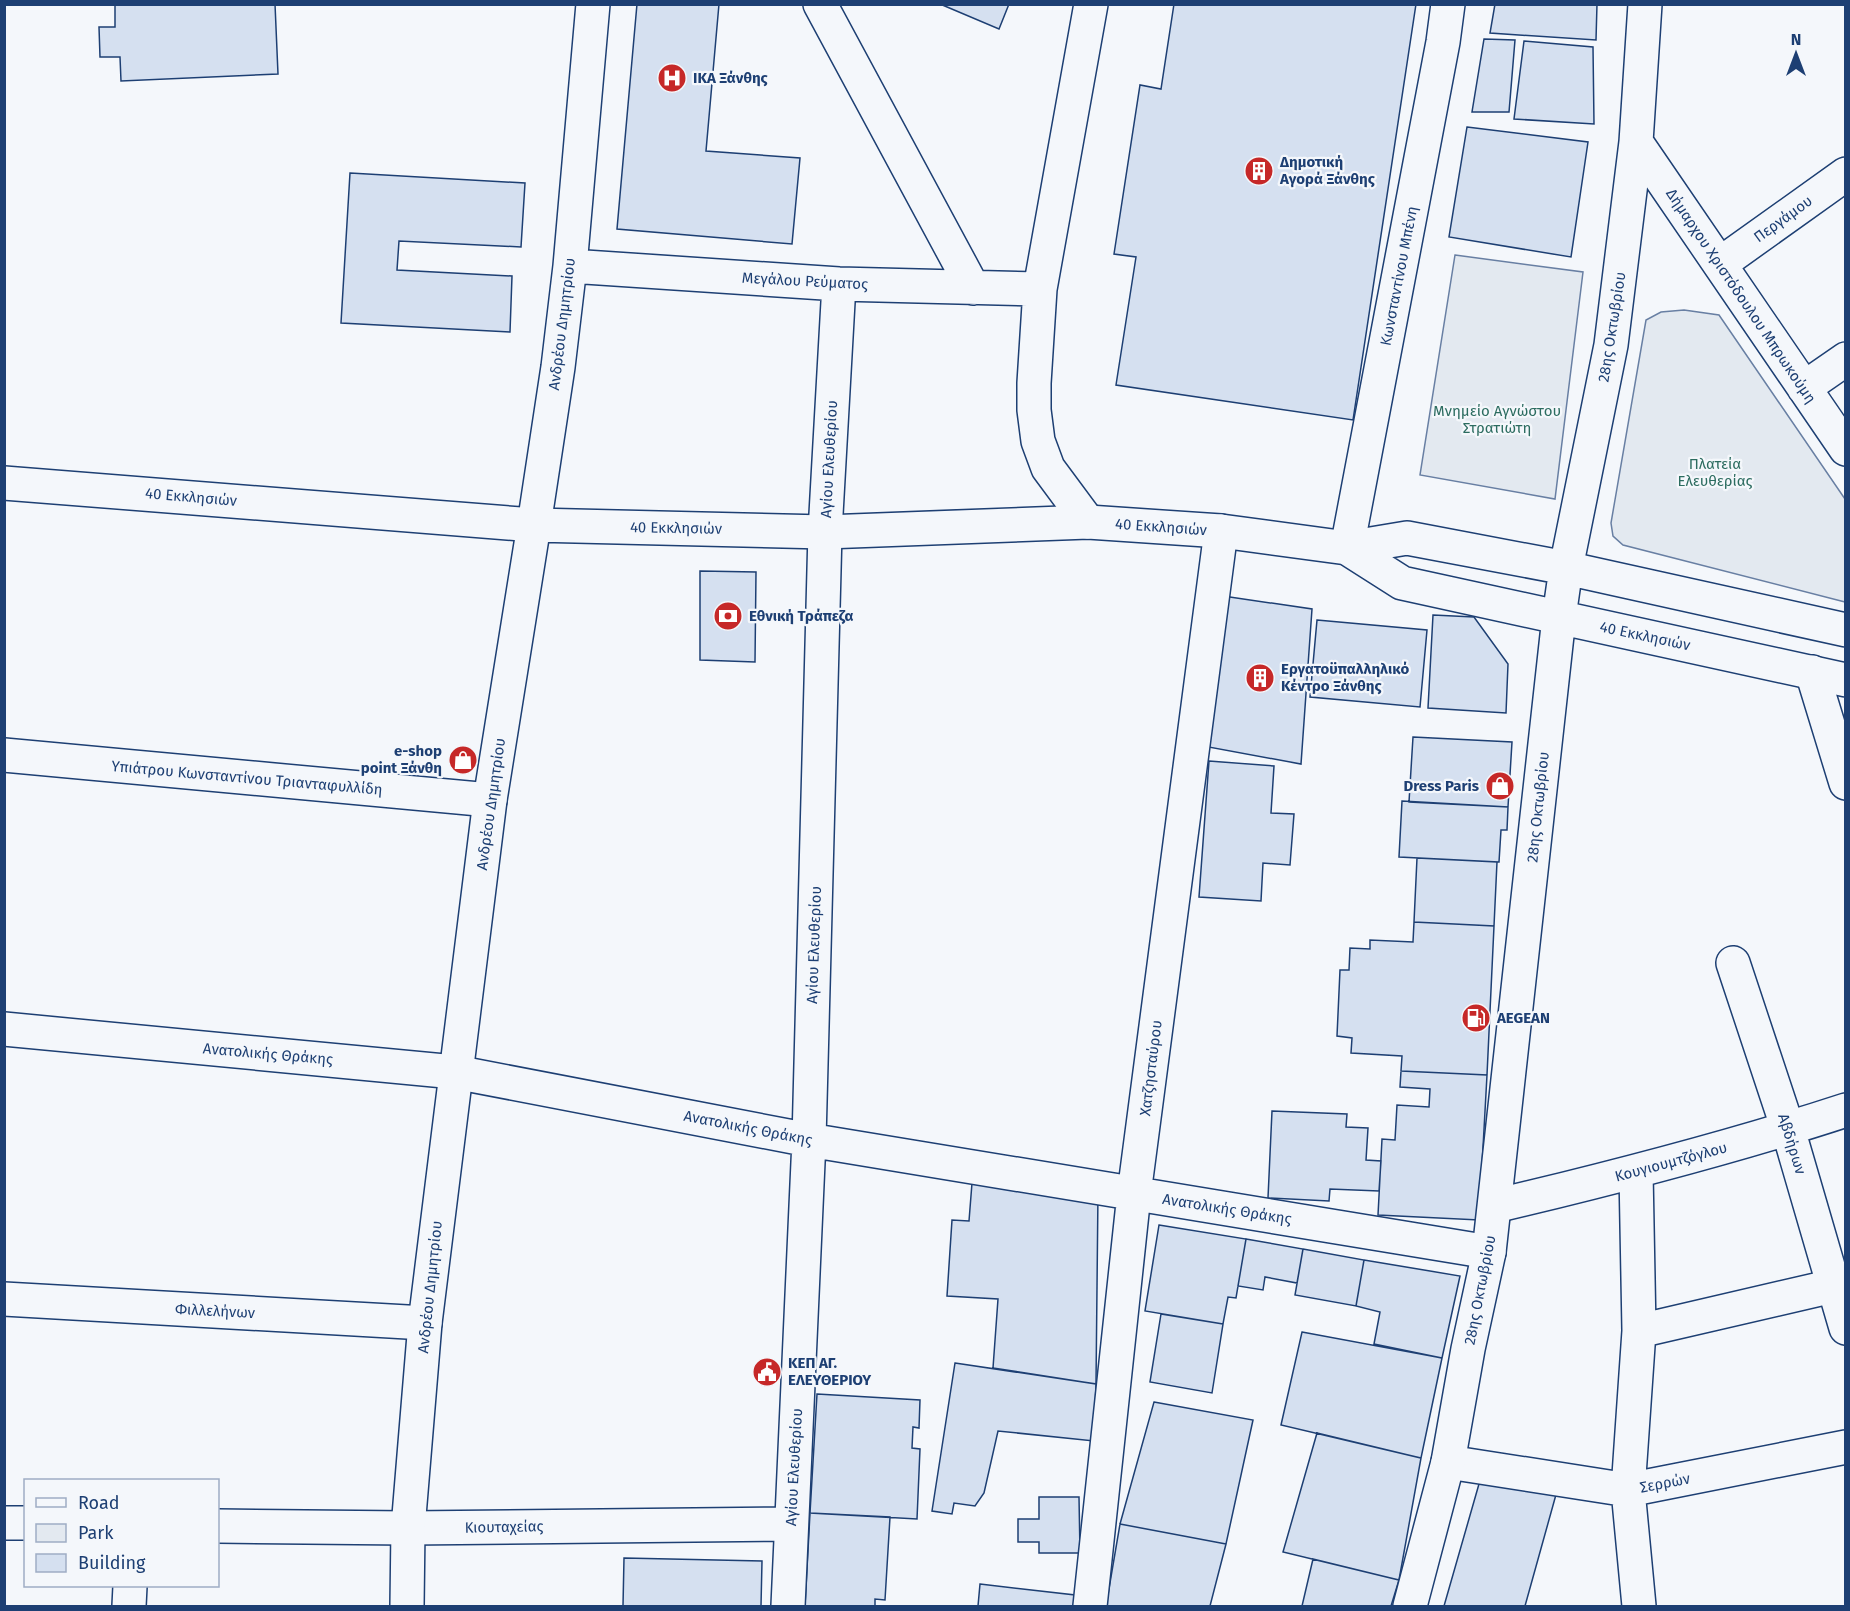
<svg xmlns="http://www.w3.org/2000/svg" width="1850" height="1611" font-family="'Fira Sans',sans-serif">
	<style>
		.green { fill: #e3e9f0; stroke: #687fa3; stroke-width: 1.5 }
		.building { fill: #d5e0f0; stroke: #1d3f73; stroke-width: 1.5 }
		.lines { fill: none; stroke-linecap: round; stroke-linejoin: round }
		.minor-casing { stroke: #1d3f73; stroke-width: 36 }
		.major-casing { stroke: #1d3f73; stroke-width: 36 }
		.minor { stroke: #f4f7fb; stroke-width: 33 }
		.major { stroke: #f4f7fb; stroke-width: 33 }
		.labels { text-anchor: middle; stroke-width: 4.5; stroke-linejoin: round; paint-order: stroke }
		.poi-label { font-size: 15px; font-weight: bold; fill: #1d3f73; stroke: #f4f7fb; text-anchor: start }
		.street-label { font-size: 15px; fill: #1d3f73; stroke: #f4f7fb }
		.park-label { font-size: 15px; fill: #2c6c60; stroke: #f4f7fb }
	</style>
	<rect width="100%" height="100%" fill="#f4f7fb"/>
	<!-- green -->
	<path class="green" d="M1455 255 1583 272 1555 499 1420 475Z
		M1684 310 1719 315 1845 499V602L1623 545 1613 536 1611 523 1646 320 1661 312Z"/>
	<!-- building -->
	<path class="building" d="M115 4H275L278 74 121 81 120 57H100L99 27H115Z
		M637 4H719L706 151 800 158 792 244 617 229Z
		M940 4H1009L999 29Z
		M1174 4H1416L1353 420 1116 385 1136 257 1114 254 1140 85 1161 89Z
		M1495 4H1597L1596 40 1490 33Z
		M1484 39 1515 40 1509 112H1472Z
		M1524 41 1593 47 1594 124 1514 119Z
		M1467 127 1588 142 1571 257 1449 237Z
		M350 173 525 183 521 247 399 241 397 270 512 276 510 332 341 323Z
		M700 571 756 572 755 662 700 660Z
		M1223 596 1312 609 1301 764 1203 746Z
		M1433 615 1474 617 1508 664 1506 713 1428 708Z
		M1317 620 1427 630 1420 707 1310 697Z
		M1413 737 1512 742 1508 807 1409 802Z
		M1209 761 1274 766 1271 813 1294 814 1290 865 1263 863 1261 901 1199 897Z
		M1402 801 1508 807 1507 830H1501L1499 862 1399 857Z
		M1417 858 1497 862 1494 926 1414 922Z
		M1414 922 1494 926 1487 1075 1401 1071 1402 1056 1351 1053 1352 1038 1337 1036 1340 970H1349L1350 948 1370 949V940L1413 942Z
		M1401 1071 1487 1075 1479 1220 1378 1215 1382 1139 1395 1140 1397 1105 1429 1107 1430 1089 1400 1087Z
		M1272 1111 1347 1114 1346 1127 1368 1128 1366 1160 1381 1161 1379 1191 1330 1189 1329 1201 1268 1198Z
		M972 1183 1098 1192 1096 1384 993 1368 998 1299 947 1296 952 1220 969 1221Z
		M1159 1225 1246 1239 1236 1298 1228 1297 1223 1324 1145 1311Z
		M1246 1239 1303 1249 1297 1283 1265 1277 1263 1290 1238 1286Z
		M1303 1249 1364 1260 1356 1306 1295 1295Z
		M1364 1260 1460 1276 1442 1358 1374 1344 1380 1312 1356 1306Z
		M1161 1314 1223 1324 1212 1393 1150 1382Z
		M1302 1332 1442 1358 1421 1458 1281 1425Z
		M955 1363 1096 1384 1094 1441 998 1431 984 1493 975 1506 954 1503 952 1514 932 1511Z
		M817 1394 920 1400 919 1428 913 1427 912 1448 920 1449 917 1519 810 1513Z
		M1154 1402 1253 1420 1226 1544 1120 1524Z
		M1317 1433 1421 1458 1399 1580 1283 1552Z
		M1483 1470 1557 1491 1525 1606H1444Z
		M1039 1497H1079L1080 1553H1039V1542H1018V1519H1039Z
		M810 1513 890 1517 885 1600 875 1599V1606H805Z
		M1120 1524 1226 1544 1210 1606H1106Z
		M624 1558 762 1561 761 1606H623Z
		M1313 1559 1399 1580 1391 1606H1302Z
		M980 1584 1075 1595 1074 1606H978Z"/>
	<g class="lines">
		<!-- minor casing -->
		<g class="minor-casing">
			<path id="minor" d="M820 4 973 288
				M1636 142 1846 449
				M1720 264 1846 174
				M570 266 839 284 1040 289
				M1804 388 1846 359
				M4 483 534 525 558 367 570 266 593 4
				M1088 522 1048 468 1038 441 1034 410V383L1040 289 1091 4
				M1347 548 1443 42 1448 4
				M1566 568 1611 345 1636 142 1645 4
				M1812 672 1846 783
				M4 755 490 800
				M1733 963 1788 1129 1846 1328
				M4 1029 455 1072 809 1140 1489 1252
				M1636 1172 1639 1331 1628 1490 1639 1606
				M1495 1206C1613 1178 1730 1148 1846 1110
				M4 1299 425 1323
				M1639 1331 1846 1283
				M1448 1462 1628 1490 1846 1447
				M4 1523H26
				M218 1526 408 1528 791 1524
				M129 1606 130 1586
				M788 1606 809 1140 825 532 839 284
				M1090 1606 1134 1194 1221 531"/>
		</g>
		<!-- major casing -->
		<g class="major-casing">
			<path id="major" d="M1347 548 1402 583 1846 680
				M407 1606 408 1528 425 1323 490 800 534 525 825 532 1088 522 1221 531 1347 548 1407 538 1566 568 1846 630
				M1410 1606 1448 1462 1468 1349 1489 1252 1559 617 1566 568"/>
		</g>
		<!-- minor -->
		<use href="#minor" class="minor"/>
		<!-- major -->
		<use href="#major" class="major"/>
	</g>
	<!-- icons -->
	<defs>
		<g id="hospital-disc" transform="scale(1.5)"><circle r="9.5" fill="#c62828" stroke="#f4f7fb"/><path d="M-5-5h3v3.5h4V-5h3V5h-3V1.5h-4V5h-3Z" fill="#fff"/></g>
		<g id="building-disc" transform="scale(1.5)"><circle r="9.5" fill="#c62828" stroke="#f4f7fb"/><path d="M-4-6H4V6H1V3H-1V6H-4ZM-2.5-4.3h1.7v1.8h-1.7ZM.8-4.3h1.7v1.8H.8ZM-2.5-1h1.7V.8h-1.7ZM.8-1h1.7V.8H.8Z" fill="#fff"/></g>
		<g id="bank-disc" transform="scale(1.5)"><circle r="9.5" fill="#c62828" stroke="#f4f7fb"/><path d="M-6-4H6V4H-6ZM0-2.3a2.3 2.3 0 1 0 0 4.6a2.3 2.3 0 1 0 0-4.6Z" fill="#fff"/></g>
		<g id="shop-disc" transform="scale(1.5)"><circle r="9.5" fill="#c62828" stroke="#f4f7fb"/><path d="M-5-2.5h2.3a2.7 3.5 0 0 1 5.4 0H5L5.5 6h-11ZM-1.5-2.5h3a1.5 2.3 0 0 0-3 0Z" fill="#fff"/></g>
		<g id="fuel-disc" transform="scale(1.5)"><circle r="9.5" fill="#c62828" stroke="#f4f7fb"/><path d="M-5.5-6h7V0h2V4h1.3V-2.5L3-4.5l.8-.8L6-3V5H2.5V1h-1V6h-7ZM-4.2-4.7v3.2H.2V-4.7Z" fill="#fff"/></g>
		<g id="civic-disc" transform="scale(1.5)"><circle r="9.5" fill="#c62828" stroke="#f4f7fb"/><path d="M-.6-6.5H3V-4.5H.6V-3L4-1V1h2V6H-6V1h2V-1L-.6-3ZM-1.2 2.5V6h2.4V2.5Z" fill="#fff"/></g>
	</defs>
	<g fill-rule="evenodd">
		<use href="#hospital-disc" x="672" y="78"/>
		<use href="#building-disc" x="1259" y="171"/>
		<use href="#bank-disc" x="728" y="616"/>
		<use href="#building-disc" x="1260" y="678"/>
		<use href="#shop-disc" x="463" y="760"/>
		<use href="#shop-disc" x="1500" y="786"/>
		<use href="#fuel-disc" x="1476" y="1018"/>
		<use href="#civic-disc" x="767" y="1372"/>
	</g>
	<g class="labels">
		<!-- poi labels -->
		<g class="poi-label">
			<text x="693" y="83">ΙΚΑ Ξάνθης</text>
			<text x="1280" y="167">Δημοτική<tspan x="1280" dy="17">Αγορά Ξάνθης</tspan></text>
			<text x="749" y="621">Εθνική Τράπεζα</text>
			<text x="1281" y="674">Εργατοϋπαλληλικό<tspan x="1281" dy="17">Κέντρο Ξάνθης</tspan></text>
			<text x="442" y="756" text-anchor="end">e-shop<tspan x="442" dy="17">point Ξάνθη</tspan></text>
			<text x="1479" y="791" text-anchor="end">Dress Paris</text>
			<text x="1497" y="1023">AEGEAN</text>
			<text x="788" y="1368">ΚΕΠ ΑΓ.<tspan x="788" dy="17">ΕΛΕΥΘΕΡΙΟΥ</tspan></text>
		</g>
		<!-- street labels -->
		<g class="street-label">
			<text transform="translate(1783 219) rotate(-36)" y="5">Περγάμου</text>
			<text transform="translate(1399 276) rotate(-79)" y="5">Κωνσταντίνου Μπένη</text>
			<text transform="translate(805 281) rotate(3)" y="5">Μεγάλου Ρεύματος</text>
			<text transform="translate(1741 296) rotate(56)" y="5">Δήμαρχου Χριστόδουλου Μπρωκούμη</text>
			<text transform="translate(562 324) rotate(-83)" y="5">Ανδρέου Δημητρίου</text>
			<text transform="translate(1612 327) rotate(-81)" y="5">28ης Οκτωβρίου</text>
			<text transform="translate(829 459) rotate(-87)" y="5">Αγίου Ελευθερίου</text>
			<text transform="translate(191 497) rotate(5)" y="5">40 Εκκλησιών</text>
			<text transform="translate(1161 527) rotate(4)" y="5">40 Εκκλησιών</text>
			<text transform="translate(676 528) rotate(1)" y="5">40 Εκκλησιών</text>
			<text transform="translate(1645 636) rotate(12)" y="5">40 Εκκλησιών</text>
			<text transform="translate(247 778) rotate(5)" y="5">Υπιάτρου Κωνσταντίνου Τριανταφυλλίδη</text>
			<text transform="translate(491 804) rotate(-82)" y="5">Ανδρέου Δημητρίου</text>
			<text transform="translate(1538 807) rotate(-84)" y="5">28ης Οκτωβρίου</text>
			<text transform="translate(814 945) rotate(-88)" y="5">Αγίου Ελευθερίου</text>
			<text transform="translate(268 1054) rotate(5)" y="5">Ανατολικής Θράκης</text>
			<text transform="translate(1151 1068) rotate(-83)" y="5">Χατζησταύρου</text>
			<text transform="translate(748 1128) rotate(11)" y="5">Ανατολικής Θράκης</text>
			<text transform="translate(1792 1144) rotate(73)" y="5">Αβδήρων</text>
			<text transform="translate(1671 1162) rotate(-15)" y="5">Κουγιουμτζόγλου</text>
			<text transform="translate(1227 1209) rotate(9)" y="5">Ανατολικής Θράκης</text>
			<text transform="translate(430 1287) rotate(-84)" y="5">Ανδρέου Δημητρίου</text>
			<text transform="translate(1480 1290) rotate(-79)" y="5">28ης Οκτωβρίου</text>
			<text transform="translate(215 1311) rotate(3)" y="5">Φιλλελήνων</text>
			<text transform="translate(794 1467) rotate(-87)" y="5">Αγίου Ελευθερίου</text>
			<text transform="translate(1665 1483) rotate(-11)" y="5">Σερρών</text>
			<text transform="translate(504 1527) rotate(-1)" y="5">Κιουταχείας</text>
		</g>
		<!-- park labels -->
		<g class="park-label">
			<text x="1497" y="416">Μνημείο Αγνώστου<tspan x="1497" dy="17">Στρατιώτη</tspan></text>
			<text x="1715" y="469">Πλατεία<tspan x="1715" dy="17">Ελευθερίας</tspan></text>
		</g>
	</g>
	<!-- border -->
	<rect width="1850" height="1611" fill="none" stroke="#1d3f73" stroke-width="12"/>
	<!-- legend -->
	<rect x="24" y="1479" width="195" height="108" fill="#f4f7fb" stroke="#9eadc5" stroke-width="1.5"/>
	<rect x="36" y="1498" width="30" height="9" fill="#f4f7fb" stroke="#9eadc5" stroke-width="1.5"/>
	<text x="78" y="1509" font-size="18" fill="#1d3f73">Road</text>
	<rect x="36" y="1524" width="30" height="18" fill="#e3e9f0" stroke="#9eadc5" stroke-width="1.5"/>
	<text x="78" y="1539" font-size="18" fill="#1d3f73">Park</text>
	<rect x="36" y="1554" width="30" height="18" fill="#d5e0f0" stroke="#9eadc5" stroke-width="1.5"/>
	<text x="78" y="1569" font-size="18" fill="#1d3f73">Building</text>
	<!-- north arrow -->
	<g transform="translate(1796 54)" stroke="#f4f7fb" stroke-width="4.5" paint-order="stroke">
	<path d="M0-4.5L10 22L0 15L-10 22Z" fill="#1d3f73"/>
	<text y="-9" font-size="16" font-weight="bold" text-anchor="middle" fill="#1d3f73">N</text>
	</g>
</svg>
